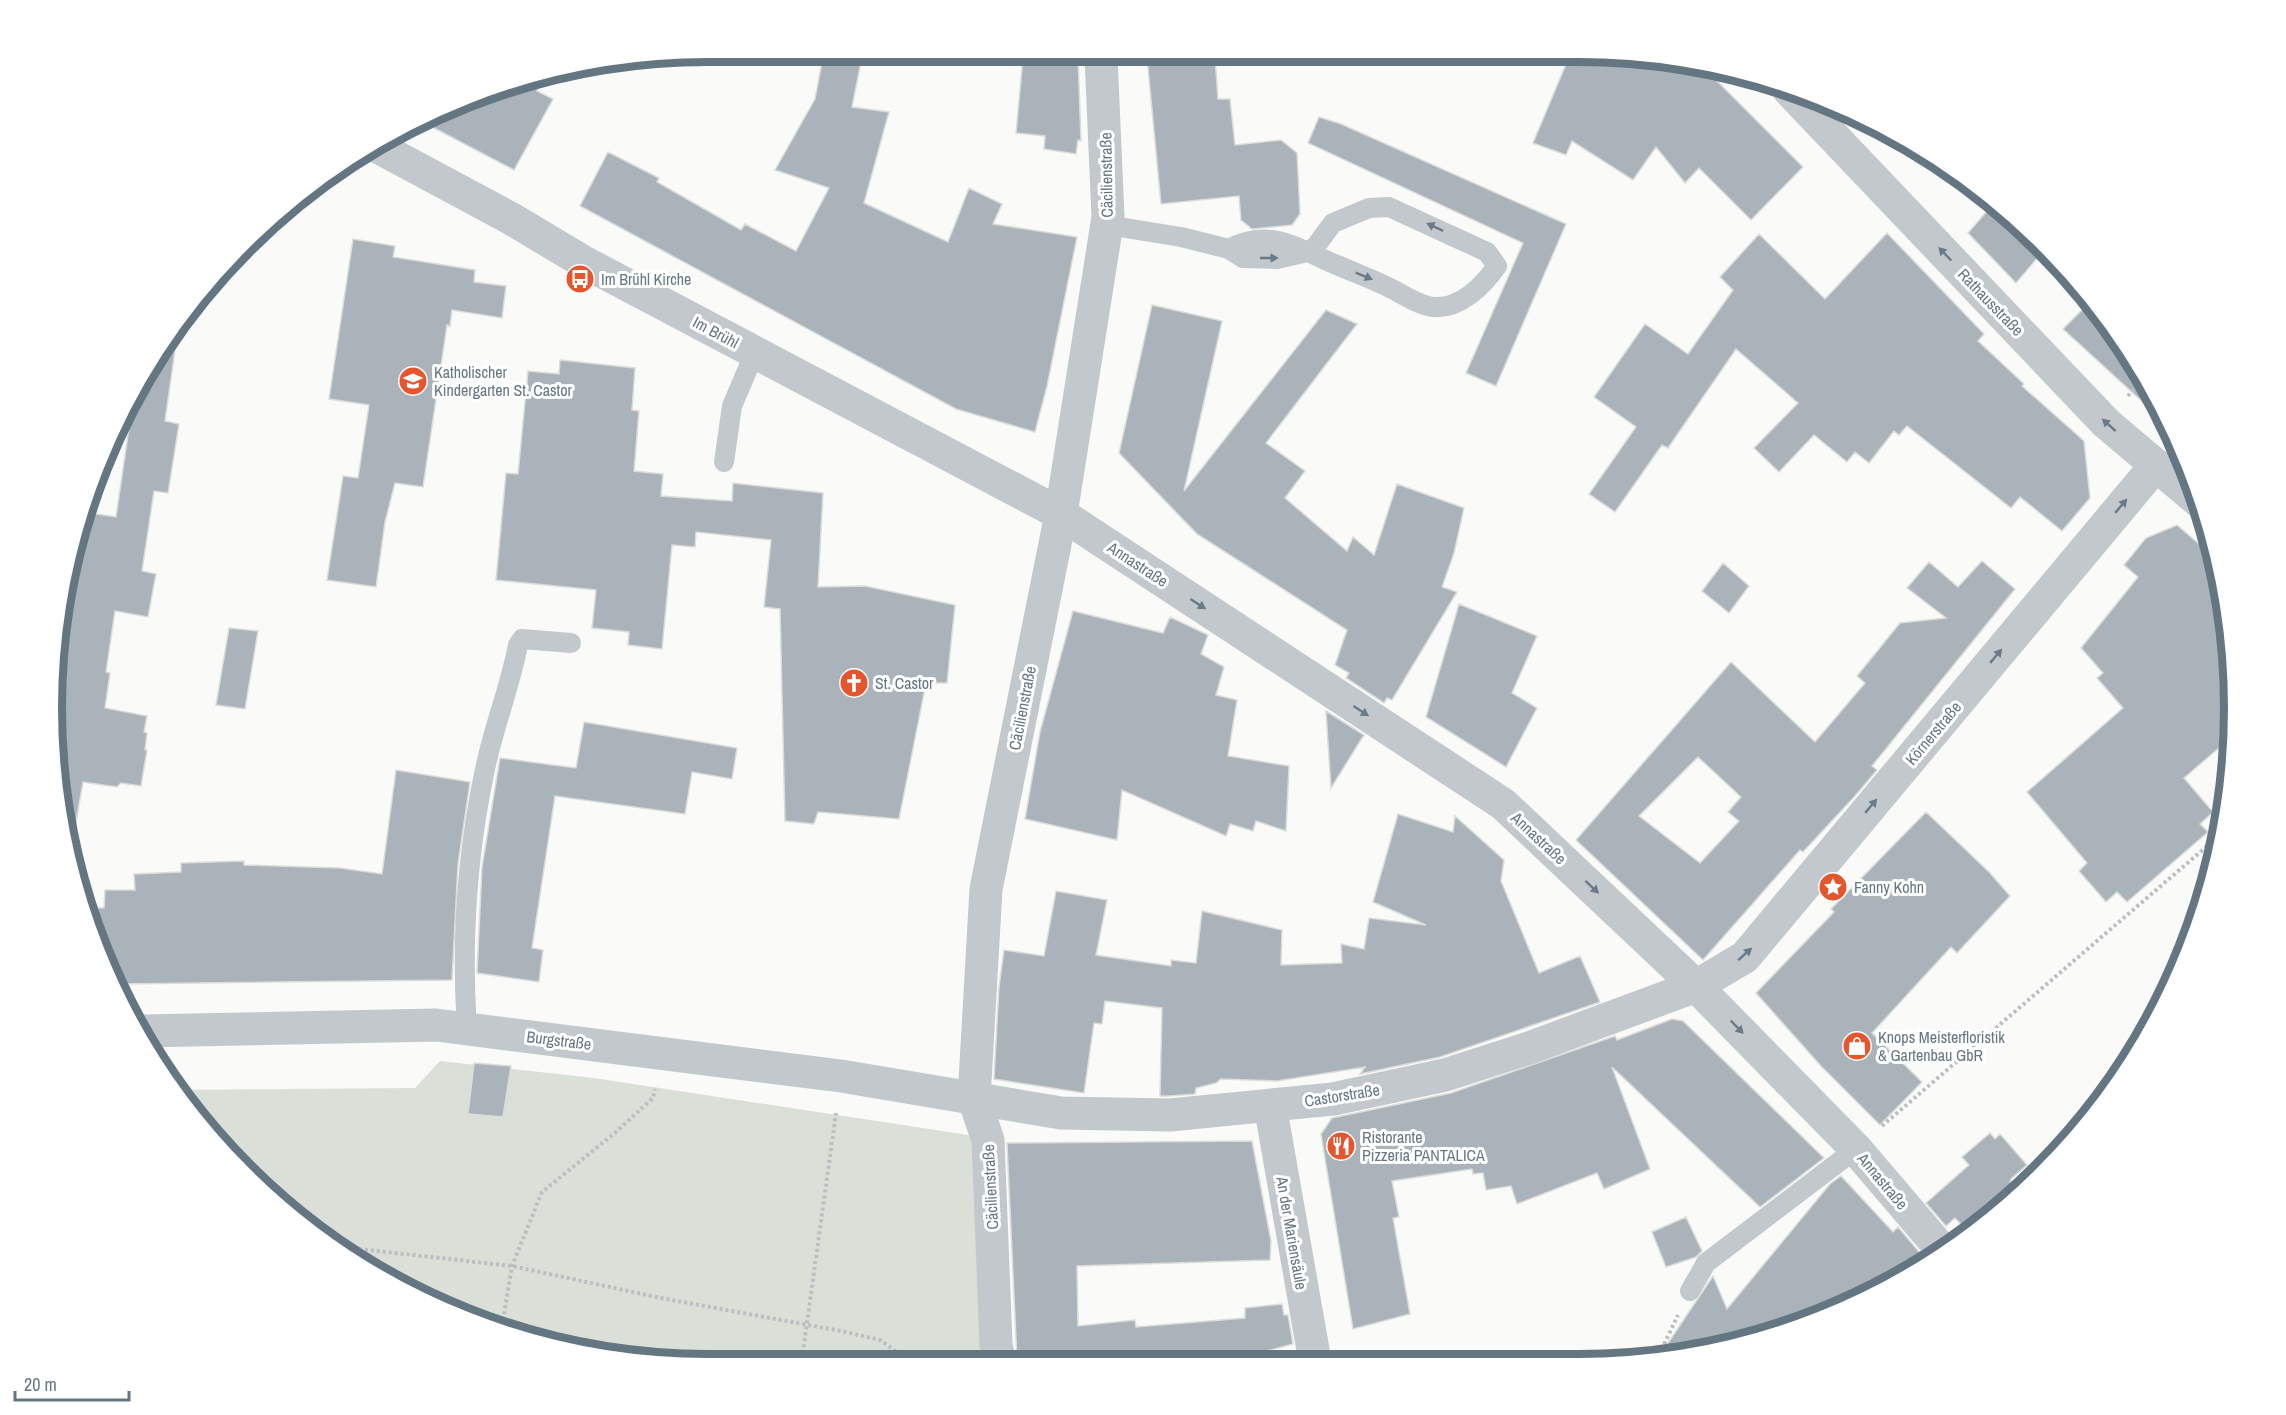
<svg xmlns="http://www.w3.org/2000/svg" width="2286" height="1415" font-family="'Archivo Narrow',sans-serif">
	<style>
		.green { fill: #dadfd7 }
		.building { fill: #aab3b9; stroke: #dcdcda; stroke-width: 1.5; fill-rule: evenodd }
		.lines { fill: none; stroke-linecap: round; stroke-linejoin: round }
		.path { stroke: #bbbfc2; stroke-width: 4; stroke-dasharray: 3 3; stroke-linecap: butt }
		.service { stroke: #c3c8cc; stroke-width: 20 }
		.minor { stroke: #c3c8cc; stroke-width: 33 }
		.oneway { fill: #6a7a87 }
		.labels { text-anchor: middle; stroke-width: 6; stroke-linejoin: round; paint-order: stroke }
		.street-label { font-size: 16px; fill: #657683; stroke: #fff }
		.poi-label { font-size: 16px; fill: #657683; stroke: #fff; text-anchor: start }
		.rim { fill: none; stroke: #657683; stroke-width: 8 }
	</style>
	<rect width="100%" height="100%" fill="#fafaf8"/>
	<!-- green -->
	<path class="green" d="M440 1061 594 1078 975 1136 986 1360 622 1358 457 1314 308 1229 243 1171 176 1090 415 1088Z"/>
	<!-- building -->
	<path class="building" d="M823 57H862L852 107 889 112 864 203 948 242 969 188 1002 204 993 224 1077 237 1047 386 1035 432 956 409 580 206 608 152 659 178 657 182 741 230 745 224 796 251 829 188 775 170 815 99Z
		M1023 57H1078L1081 141 1078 140 1076 154 1044 149 1045 136 1016 133Z
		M1147 57H1215L1218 99H1230L1235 145 1281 140 1297 153 1300 214 1292 225 1252 229 1241 220 1239 196 1161 204Z
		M1569 57H1664L1703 67 1803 167 1751 220 1699 168 1685 183 1656 147 1633 180 1572 141 1566 155 1533 143Z
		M545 75 537 91 553 99 514 170 417 119 497 86Z
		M1319 117 1341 124 1566 224 1496 386 1466 373 1523 243 1308 143Z
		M1995 202 2045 249 2016 283 1968 233Z
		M1887 233 1984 334 1978 341 2024 384 2022 386 2084 441 2090 498 2062 531 2020 497 2011 508 1907 426 1899 435 1894 431 1869 463 1855 452 1847 462 1814 435 1779 472 1754 448 1798 403 1736 349 1668 448 1662 445 1615 512 1589 494 1636 427 1594 397 1645 324 1688 354 1733 290 1720 277 1759 234 1825 299Z
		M353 239 395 246 393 257 475 270 474 282 506 286 502 318 452 310 450 326 447 325 423 487 395 483 385 522 376 587 327 580 343 476 358 478 369 405 329 399Z
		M2091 301 2147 379 2162 411 2157 415 2063 329Z
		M1152 305 1222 321 1184 491 1326 310 1357 324 1266 443 1305 471 1285 498 1347 551 1353 537 1374 555 1397 484 1464 508 1454 553 1442 587 1457 592 1392 700 1387 698 1384 703 1346 678 1349 673 1335 665 1347 630 1197 534 1119 453Z
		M179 322 165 421 179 424 168 493 154 491 142 571 156 574 148 617 115 611 106 672 110 673 105 708 147 716 144 732 147 733 145 750H147L141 786 121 783 117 787 83 782 72 845H69L57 794 51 707 83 512 116 517 133 401 162 342Z
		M560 360 635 368 632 410 639 411 634 471 663 474 661 496 732 501 733 483 823 493 818 587 865 586 955 605 947 683H926L899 819 818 812 814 824 785 821 780 609 764 607 771 540 696 532 695 547 672 545 662 649 628 645 629 632 592 628 596 590 496 580 506 473 518 474 528 371 559 374Z
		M2177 525 2214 557 2229 621 2233 736 2184 778 2213 812 2200 824 2208 832 2127 902 2117 892 2106 902 2079 871 2087 863 2027 792 2123 708 2097 678 2103 673 2081 648 2138 577 2124 565 2146 538Z
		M1982 561 2015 589 1872 766 1877 770 1855 796 1803 852 1800 850 1703 960 1576 840 1731 662 1815 742 1865 683 1857 676 1900 623 1946 618 1907 588 1929 562 1958 587ZM1698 757 1741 797 1728 812 1739 821 1700 863 1639 816Z
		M1723 563 1749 586 1729 613 1702 591Z
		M1459 604 1537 636 1512 693 1537 708 1506 767 1426 717Z
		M1073 611 1163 633 1170 617 1208 635 1201 654 1224 667 1216 695 1237 700 1228 756 1289 766 1286 831 1256 821 1253 831 1230 824 1226 836 1122 790 1117 840 1025 819 1040 732Z
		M229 628 258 631 245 709 216 705Z
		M1326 711 1364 735 1331 788 1326 712Z
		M584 722 737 748 732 779 692 772 685 814 555 796 532 948 543 950 539 982 477 973 482 867 500 758 576 768Z
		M396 770 470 782 458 864 452 980 118 984 86 918 83 908H104L105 890H135L134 874 181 872V863L244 861V865L340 868 382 874Z
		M1926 812 1989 872 2010 896 1957 953 1951 947 1872 1033 1922 1082 1880 1125 1820 1065 1756 993 1834 912 1831 909Z
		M1398 814 1453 832 1455 816 1504 860 1501 881 1539 973 1580 956 1600 1002 1440 1057 1360 1074 1365 1067 1277 1081 1221 1079 1216 1083 1196 1088 1195 1094 1169 1096H1160L1162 1008 1105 1001 1102 1024 1094 1023 1084 1093 994 1079 999 987 1004 950 1044 956 1056 891 1107 900 1096 955 1171 966V960L1196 963 1202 911 1282 930 1281 965 1342 963 1341 944 1364 949 1369 918 1426 925 1373 902Z
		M1672 1019 1683 1021 1824 1158 1760 1207 1612 1067 1650 1169 1604 1189 1597 1173 1517 1204 1511 1186 1486 1190 1483 1173 1473 1174 1472 1169 1392 1181 1399 1217 1393 1218 1410 1314 1353 1329 1321 1134 1332 1118 1451 1093 1615 1036 1617 1040Z
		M474 1063 511 1066 503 1117 468 1114Z
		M1990 1133 1995 1139 2000 1134 2027 1165 2011 1179 2004 1206 1968 1232 1955 1218 1946 1226 1926 1203 1969 1165 1962 1157Z
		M1252 1141 1271 1241 1270 1260 1077 1266 1078 1326 1135 1320 1136 1327 1245 1318V1308L1282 1304 1284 1315H1288L1293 1344 1237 1359 1234 1352 1215 1356 1213 1351 1144 1361 1017 1360 1007 1143Z
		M1841 1176 1893 1232 1898 1227 1920 1253 1915 1258 1921 1265 1906 1276 1789 1329 1660 1355 1713 1276 1727 1309 1830 1184Z
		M1686 1217 1702 1251 1696 1257 1666 1267 1652 1232Z"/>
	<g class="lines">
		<!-- path -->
		<path class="path" d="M2128 396 2144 375
			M1882 1126 2220 835
			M341 1247 512 1266 661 1298 841 1331 880 1340 908 1360
			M502 1326 512 1266 542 1192 616 1132 653 1098 655 1089
			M1659 1355 1678 1315
			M802 1359 836 1113"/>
		<!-- service -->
		<path class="service" d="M1107 225 1181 237 1229 249 1243 258 1277 259 1312 251 1333 223 1369 208 1389 207 1487 252 1497 266C1483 286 1460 309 1434 307 1420 306 1404 295 1392 289 1374 280 1355 273 1337 265 1300 250 1270 226 1229 249
			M724 462 732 406 755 352
			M467 1029C461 941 467 854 485 769 494 726 510 687 518 645L522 639 571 643
			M1690 1291 1706 1263 1856 1149"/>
		<!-- minor -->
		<path class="minor" d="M1789 90 2106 423 2202 504
			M374 145 510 218 582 261 1061 514 1503 804 1696 986 1856 1149 1942 1250
			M142 1031 436 1025 841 1076 1061 1113 1170 1115 1333 1099 1445 1075 1529 1048 1696 986 1745 957 2156 465
			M1270 1105 1315 1361
			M999 1360 996 1344 988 1140 974 1099 986 889 1061 514 1108 217 1101 57"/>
	</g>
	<!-- one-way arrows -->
	<defs><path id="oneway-solid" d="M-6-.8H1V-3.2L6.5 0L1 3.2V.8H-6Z" transform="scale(1.5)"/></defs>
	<g class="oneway">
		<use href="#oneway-solid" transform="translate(1435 227) rotate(-155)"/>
		<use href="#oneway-solid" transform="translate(1945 254) rotate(-134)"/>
		<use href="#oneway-solid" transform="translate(1269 258)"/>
		<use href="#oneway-solid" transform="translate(1364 276) rotate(22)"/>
		<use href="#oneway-solid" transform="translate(2109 425) rotate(-138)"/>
		<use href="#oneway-solid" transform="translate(2121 506) rotate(-50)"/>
		<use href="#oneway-solid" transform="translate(1198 604) rotate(33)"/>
		<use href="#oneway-solid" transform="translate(1996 656) rotate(-50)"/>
		<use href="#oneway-solid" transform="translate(1361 711) rotate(33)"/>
		<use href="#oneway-solid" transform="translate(1871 806) rotate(-50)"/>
		<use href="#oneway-solid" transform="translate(1592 887) rotate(43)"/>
		<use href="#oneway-solid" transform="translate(1745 954) rotate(-42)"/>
		<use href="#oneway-solid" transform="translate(1737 1027) rotate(46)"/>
	</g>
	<!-- icons -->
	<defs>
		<g id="bus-disc" transform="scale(1.5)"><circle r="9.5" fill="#e4572e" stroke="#fff"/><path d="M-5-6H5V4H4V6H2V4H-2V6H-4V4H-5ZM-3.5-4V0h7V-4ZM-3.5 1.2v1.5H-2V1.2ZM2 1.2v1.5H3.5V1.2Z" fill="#fff"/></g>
		<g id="school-disc" transform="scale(1.5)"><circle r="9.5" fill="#e4572e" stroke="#fff"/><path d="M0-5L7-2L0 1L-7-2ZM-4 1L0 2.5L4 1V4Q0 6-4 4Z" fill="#fff"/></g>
		<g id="church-disc" transform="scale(1.5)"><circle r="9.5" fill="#e4572e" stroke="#fff"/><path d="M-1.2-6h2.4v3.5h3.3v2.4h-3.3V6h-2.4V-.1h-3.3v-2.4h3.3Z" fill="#fff"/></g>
		<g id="sight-disc" transform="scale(1.5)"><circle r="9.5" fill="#e4572e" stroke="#fff"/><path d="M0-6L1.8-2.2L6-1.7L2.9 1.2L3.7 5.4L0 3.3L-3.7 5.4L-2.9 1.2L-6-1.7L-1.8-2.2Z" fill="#fff"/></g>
		<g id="shop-disc" transform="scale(1.5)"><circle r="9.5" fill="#e4572e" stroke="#fff"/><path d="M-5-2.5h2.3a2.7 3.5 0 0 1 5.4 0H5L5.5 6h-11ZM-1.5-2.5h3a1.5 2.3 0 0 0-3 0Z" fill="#fff"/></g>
		<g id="restaurant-disc" transform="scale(1.5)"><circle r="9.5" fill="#e4572e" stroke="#fff"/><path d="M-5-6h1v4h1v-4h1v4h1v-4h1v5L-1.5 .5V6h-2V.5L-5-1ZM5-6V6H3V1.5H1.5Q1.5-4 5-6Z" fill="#fff"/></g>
	</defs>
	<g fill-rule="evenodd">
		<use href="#bus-disc" x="580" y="279"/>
		<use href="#school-disc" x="413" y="381"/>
		<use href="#church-disc" x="854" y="683"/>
		<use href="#sight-disc" x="1833" y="887"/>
		<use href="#shop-disc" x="1857" y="1046"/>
		<use href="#restaurant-disc" x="1341" y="1146"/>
	</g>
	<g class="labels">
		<!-- street labels -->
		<g class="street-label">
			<text transform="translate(1106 175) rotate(-91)" y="6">Cäcilienstraße</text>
			<text transform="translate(1991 302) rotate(46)" y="6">Rathausstraße</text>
			<text transform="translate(716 332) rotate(28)" y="6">Im Brühl</text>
			<text transform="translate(1138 564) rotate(33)" y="6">Annastraße</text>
			<text transform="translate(1022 708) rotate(-79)" y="6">Cäcilienstraße</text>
			<text transform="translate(1933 733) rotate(-50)" y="6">Körnerstraße</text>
			<text transform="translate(1539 838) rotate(43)" y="6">Annastraße</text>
			<text transform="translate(559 1040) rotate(7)" y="6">Burgstraße</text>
			<text transform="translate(1342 1095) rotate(-9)" y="6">Castorstraße</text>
			<text transform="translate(1883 1181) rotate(50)" y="6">Annastraße</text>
			<text transform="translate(990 1187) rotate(-93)" y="6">Cäcilienstraße</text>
			<text transform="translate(1292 1233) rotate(80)" y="6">An der Mariensäule</text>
		</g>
		<!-- poi labels -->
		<g class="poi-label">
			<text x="601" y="285">Im Brühl Kirche</text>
			<text x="434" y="378">Katholischer<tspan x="434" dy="18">Kindergarten St. Castor</tspan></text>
			<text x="875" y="689">St. Castor</text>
			<text x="1854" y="893">Fanny Kohn</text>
			<text x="1878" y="1043">Knops Meisterfloristik<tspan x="1878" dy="18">&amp; Gartenbau GbR</tspan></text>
			<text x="1362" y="1143">Ristorante<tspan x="1362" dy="18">Pizzeria PANTALICA</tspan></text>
		</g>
	</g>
	<!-- crop -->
	<path d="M0 0H2286V1415H0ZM708 62H1578A646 646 0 0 1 2224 708V708A646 646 0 0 1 1578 1354H708A646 646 0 0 1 62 708V708A646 646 0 0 1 708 62Z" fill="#fff" fill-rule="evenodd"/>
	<path class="rim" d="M708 62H1578A646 646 0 0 1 2224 708V708A646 646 0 0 1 1578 1354H708A646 646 0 0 1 62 708V708A646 646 0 0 1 708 62Z"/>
	<!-- scale -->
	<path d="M15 1391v9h114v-9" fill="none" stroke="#657683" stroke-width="3"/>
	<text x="24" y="1391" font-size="18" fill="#657683" stroke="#ffffff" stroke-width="4.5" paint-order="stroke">20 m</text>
</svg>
